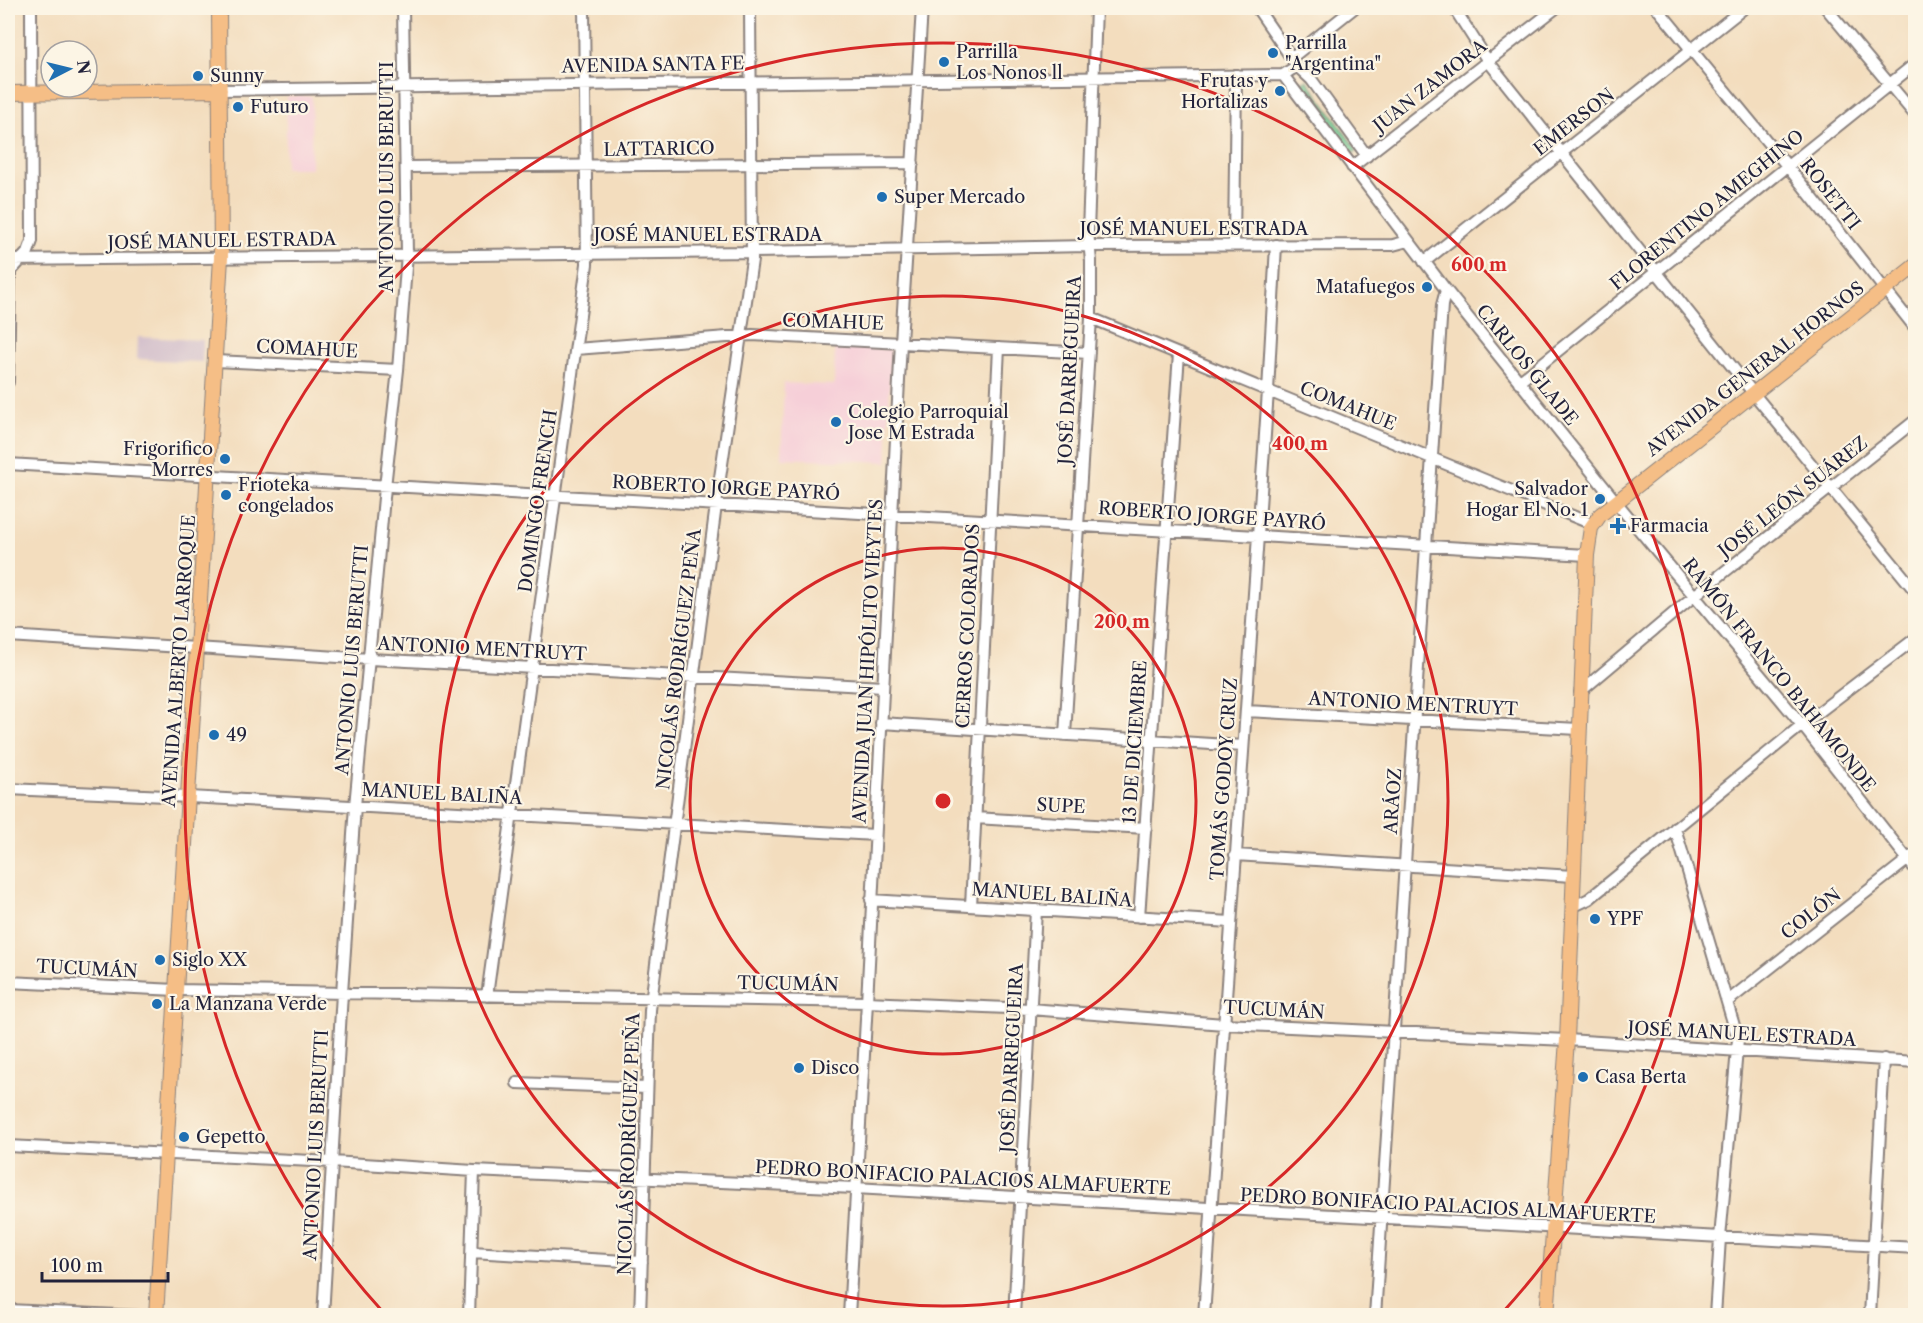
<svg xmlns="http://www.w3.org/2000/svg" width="1923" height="1323" font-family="'Libre Caslon Text',serif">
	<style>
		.built { fill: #f6cfd8 }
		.industrial { fill: #d1bdca }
		.green { fill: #74cc93; stroke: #4b7767; stroke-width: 1.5 }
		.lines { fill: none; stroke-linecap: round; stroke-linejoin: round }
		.minor-casing { stroke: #8a807c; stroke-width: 14 }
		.major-casing { stroke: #8a807c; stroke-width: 16 }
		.minor { stroke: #fff; stroke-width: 10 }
		.major { stroke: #f5be86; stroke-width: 14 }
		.ring { fill: none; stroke: #d62828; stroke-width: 3 }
		.poi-dot { fill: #1f6fb2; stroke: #fcf5e5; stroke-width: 2 }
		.labels { text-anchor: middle; stroke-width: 4.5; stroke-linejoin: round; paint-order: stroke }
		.poi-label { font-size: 18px; fill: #22223b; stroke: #fcf5e5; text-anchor: start }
		.street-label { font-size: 18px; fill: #22223b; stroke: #fcf5e5 }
		.centre { fill: #d62828; stroke: #fcf5e5; stroke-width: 3 }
		.ring-label { font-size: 18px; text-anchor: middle; font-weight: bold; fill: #d62828; stroke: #fcf5e5; stroke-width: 4.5; stroke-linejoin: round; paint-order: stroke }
	</style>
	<rect width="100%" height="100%" fill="#fcf5e5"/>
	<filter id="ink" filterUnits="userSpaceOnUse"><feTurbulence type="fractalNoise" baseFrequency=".0167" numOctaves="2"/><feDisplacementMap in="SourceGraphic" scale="12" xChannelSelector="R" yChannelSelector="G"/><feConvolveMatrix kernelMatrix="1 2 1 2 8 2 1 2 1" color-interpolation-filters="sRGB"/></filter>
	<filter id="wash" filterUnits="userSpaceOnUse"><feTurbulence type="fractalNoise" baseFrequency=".008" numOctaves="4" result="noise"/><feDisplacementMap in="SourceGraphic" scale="24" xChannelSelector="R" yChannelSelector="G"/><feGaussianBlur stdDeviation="1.35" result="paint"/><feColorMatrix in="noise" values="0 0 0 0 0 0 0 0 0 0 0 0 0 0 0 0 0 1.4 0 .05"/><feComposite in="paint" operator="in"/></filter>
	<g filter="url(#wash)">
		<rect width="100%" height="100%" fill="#f3ddbe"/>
		<!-- built -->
		<path class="built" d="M287 96H312L311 168H285Z
			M835 347 891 349 887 462 781 458 784 383 834 385Z"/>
		<!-- industrial -->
		<path class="industrial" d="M138 337 203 340 202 362 137 359Z"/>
		<!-- green -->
		<path class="green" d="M1307 80 1357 150 1354 153 1347 151 1300 89 1302 82Z"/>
	</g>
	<g filter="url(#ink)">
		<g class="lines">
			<!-- minor casing -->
			<g class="minor-casing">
				<path id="minor" d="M1257 8 1297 66 1311 79 1367 156
					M1454 8 1488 61 1754 394 1916 592
					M1657 8 1788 167 1916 329
					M1826 8 1916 116
					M1291 58 1354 8
					M1283 75 1446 290 1616 502 1802 725 1916 870
					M220 90 1283 75 1297 66
					M406 167 913 163
					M1352 167 1556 8
					M1234 245 1236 75
					M8 260 752 252 1089 246 1393 245 1408 241
					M1424 262 1744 8
					M1091 318 1592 524
					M576 349 752 335 1089 353
					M215 361 398 370
					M8 382 10 272 28 252 32 241 31 8
					M1519 382 1916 63
					M8 464 1587 555
					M8 636 370 659 883 687
					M1580 692 1694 596 1916 420
					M1246 711 1579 729
					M881 723 1243 746
					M1065 735 1091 318V261L1088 232 1096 8
					M8 789 189 797 875 835
					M975 818 1146 828
					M1675 828 1738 1039 1720 1238 1715 1316
					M1235 855 1573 876
					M871 900 1231 922
					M971 906 999 348
					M1572 907 1589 899 1802 725 1916 638
					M1139 917 1179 354
					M8 982 177 990 867 1002 1030 1009 1224 1024 1567 1040 1916 1062
					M487 996 587 264 584 8
					M1728 1001 1916 853
					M517 1083 647 1088
					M8 1146 332 1162 474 1171 855 1188 1916 1248
					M472 1252 642 1262
					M8 1310 140 1316
					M323 1316 342 993 355 806 385 487 398 370 407 254 403 8
					M469 1316 474 1171
					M640 1316 650 1010 716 505 752 260 750 8
					M849 1316 867 1002 901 342 922 8
					M1014 1316 1036 910
					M1204 1316 1268 391 1276 245
					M1375 1316 1442 305 1446 290
					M1870 1316 1884 1059"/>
			</g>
			<!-- major casing -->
			<g class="major-casing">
				<path id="major" d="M8 93 220 90
					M156 1316 221 258 219 8
					M1547 1316 1567 1040 1587 555 1591 528 1600 515 1916 265"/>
			</g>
			<!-- minor -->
			<use href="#minor" class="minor"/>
			<!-- major -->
			<use href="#major" class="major"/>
		</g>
	</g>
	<!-- distance rings -->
	<g class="ring">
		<circle cx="943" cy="801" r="253"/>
		<circle cx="943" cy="801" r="505"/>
		<path d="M384 1313A758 758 0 1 1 1502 1313"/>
	</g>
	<!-- markers -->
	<g class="poi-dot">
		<circle cx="1273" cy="53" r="6"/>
		<circle cx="944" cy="62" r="6"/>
		<circle cx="198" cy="76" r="6"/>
		<circle cx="1280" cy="91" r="6"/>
		<circle cx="238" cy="107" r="6"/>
		<circle cx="882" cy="197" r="6"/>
		<circle cx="1427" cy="287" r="6"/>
		<circle cx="836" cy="422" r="6"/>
		<circle cx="225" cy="459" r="6"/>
		<circle cx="226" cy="495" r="6"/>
		<circle cx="1600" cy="499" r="6"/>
		<path d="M1615 517h6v6h6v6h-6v6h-6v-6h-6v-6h6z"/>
		<circle cx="214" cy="735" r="6"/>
		<circle cx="1595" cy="919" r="6"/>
		<circle cx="160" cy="960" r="6"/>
		<circle cx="157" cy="1004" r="6"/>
		<circle cx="799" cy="1068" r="6"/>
		<circle cx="1583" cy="1077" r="6"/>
		<circle cx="184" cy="1137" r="6"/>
	</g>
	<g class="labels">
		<!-- poi labels -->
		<g class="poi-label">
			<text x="1285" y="49">Parrilla<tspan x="1285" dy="21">"Argentina"</tspan></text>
			<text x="956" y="58">Parrilla<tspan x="956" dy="21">Los Nonos ll</tspan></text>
			<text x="210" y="82">Sunny</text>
			<text x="1268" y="87" text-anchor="end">Frutas y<tspan x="1268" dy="21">Hortalizas</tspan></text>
			<text x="250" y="113">Futuro</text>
			<text x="894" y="203">Super Mercado</text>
			<text x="1415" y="293" text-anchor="end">Matafuegos</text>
			<text x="848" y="418">Colegio Parroquial<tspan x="848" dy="21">Jose M Estrada</tspan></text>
			<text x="213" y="455" text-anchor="end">Frigorifico<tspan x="213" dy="21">Morres</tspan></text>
			<text x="238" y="491">Frioteka<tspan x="238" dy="21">congelados</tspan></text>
			<text x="1588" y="495" text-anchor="end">Salvador<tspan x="1588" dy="21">Hogar El No. 1</tspan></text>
			<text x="1630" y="532">Farmacia</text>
			<text x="226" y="741">49</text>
			<text x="1607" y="925">YPF</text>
			<text x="172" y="966">Siglo XX</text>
			<text x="169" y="1010">La Manzana Verde</text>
			<text x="811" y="1074">Disco</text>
			<text x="1595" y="1083">Casa Berta</text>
			<text x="196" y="1143">Gepetto</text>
		</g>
		<!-- street labels -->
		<g class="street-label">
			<text transform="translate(653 65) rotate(-1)" y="6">AVENIDA SANTA FE</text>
			<text transform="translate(1430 86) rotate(-38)" y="6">JUAN ZAMORA</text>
			<text transform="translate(1574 122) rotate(-38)" y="6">EMERSON</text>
			<text transform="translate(659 149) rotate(-1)" y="6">LATTARICO</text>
			<text transform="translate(387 177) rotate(-90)" y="6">ANTONIO LUIS BERUTTI</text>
			<text transform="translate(1830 194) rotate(52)" y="6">ROSETTI</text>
			<text transform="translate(1707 210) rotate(-39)" y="6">FLORENTINO AMEGHINO</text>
			<text x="1194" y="235">JOSÉ MANUEL ESTRADA</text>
			<text x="708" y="241">JOSÉ MANUEL ESTRADA</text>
			<text transform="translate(222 241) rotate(-1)" y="6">JOSÉ MANUEL ESTRADA</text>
			<text transform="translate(833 322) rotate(2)" y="6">COMAHUE</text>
			<text transform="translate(307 349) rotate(3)" y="6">COMAHUE</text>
			<text transform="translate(1527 365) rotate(51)" y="6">CARLOS GLADE</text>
			<text transform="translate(1755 369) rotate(-38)" y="6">AVENIDA GENERAL HORNOS</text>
			<text transform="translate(1070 370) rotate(-87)" y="6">JOSÉ DARREGUEIRA</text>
			<text transform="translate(1348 406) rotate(22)" y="6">COMAHUE</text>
			<text transform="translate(726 488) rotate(3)" y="6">ROBERTO JORGE PAYRÓ</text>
			<text transform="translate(1793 497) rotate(-38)" y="6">JOSÉ LEÓN SUÁREZ</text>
			<text transform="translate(538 501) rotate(-82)" y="6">DOMINGO FRENCH</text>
			<text transform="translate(1212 516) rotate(4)" y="6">ROBERTO JORGE PAYRÓ</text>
			<text transform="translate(968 626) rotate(-87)" y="6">CERROS COLORADOS</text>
			<text transform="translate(482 649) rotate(3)" y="6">ANTONIO MENTRUYT</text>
			<text transform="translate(679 659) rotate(-83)" y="6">NICOLÁS RODRÍGUEZ PEÑA</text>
			<text transform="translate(352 660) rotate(-85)" y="6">ANTONIO LUIS BERUTTI</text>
			<text transform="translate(179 661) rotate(-86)" y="6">AVENIDA ALBERTO LARROQUE</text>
			<text transform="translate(868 661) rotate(-87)" y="6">AVENIDA JUAN HIPÓLITO VIEYTES</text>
			<text transform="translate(1779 675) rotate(51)" y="6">RAMÓN FRANCO BAHAMONDE</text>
			<text transform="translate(1413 704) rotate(3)" y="6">ANTONIO MENTRUYT</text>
			<text transform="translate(1135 742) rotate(-86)" y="6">13 DE DICIEMBRE</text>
			<text transform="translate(1224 779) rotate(-86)" y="6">TOMÁS GODOY CRUZ</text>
			<text transform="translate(442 794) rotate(3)" y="6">MANUEL BALIÑA</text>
			<text transform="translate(1393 801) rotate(-86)" y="6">ARÁOZ</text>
			<text transform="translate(1061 806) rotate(3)" y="6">SUPE</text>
			<text transform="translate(1052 895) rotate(4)" y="6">MANUEL BALIÑA</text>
			<text transform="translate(1811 914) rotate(-38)" y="6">COLÓN</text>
			<text transform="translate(87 969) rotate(3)" y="6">TUCUMÁN</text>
			<text transform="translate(788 984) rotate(1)" y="6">TUCUMÁN</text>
			<text transform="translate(1274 1010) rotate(3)" y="6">TUCUMÁN</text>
			<text transform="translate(1742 1034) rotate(3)" y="6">JOSÉ MANUEL ESTRADA</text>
			<text transform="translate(1012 1058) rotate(-87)" y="6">JOSÉ DARREGUEIRA</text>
			<text transform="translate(629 1144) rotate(-88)" y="6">NICOLÁS RODRÍGUEZ PEÑA</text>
			<text transform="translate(316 1145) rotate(-87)" y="6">ANTONIO LUIS BERUTTI</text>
			<text transform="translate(963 1178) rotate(3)" y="6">PEDRO BONIFACIO PALACIOS ALMAFUERTE</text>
			<text transform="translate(1448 1206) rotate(3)" y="6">PEDRO BONIFACIO PALACIOS ALMAFUERTE</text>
		</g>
	</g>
	<circle cx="943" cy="801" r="9" class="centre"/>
	<g class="ring-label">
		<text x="1479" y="271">600 m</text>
		<text x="1300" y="450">400 m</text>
		<text x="1122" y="628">200 m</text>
	</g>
	<!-- margin -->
	<rect width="1923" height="1323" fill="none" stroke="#fcf5e5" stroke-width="30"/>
	<!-- north arrow -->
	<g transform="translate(69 69) rotate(83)"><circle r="28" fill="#fcf5e5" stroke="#a5a1a1" stroke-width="1.5"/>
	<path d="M0-4.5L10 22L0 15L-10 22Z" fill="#1f6fb2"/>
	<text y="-9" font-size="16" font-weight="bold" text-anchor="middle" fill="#22223b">N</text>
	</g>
	<!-- scale -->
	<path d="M42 1272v9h126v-9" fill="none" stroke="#22223b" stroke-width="3"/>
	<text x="51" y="1272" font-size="18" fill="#22223b" stroke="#fcf5e5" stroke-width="4.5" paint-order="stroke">100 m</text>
</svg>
